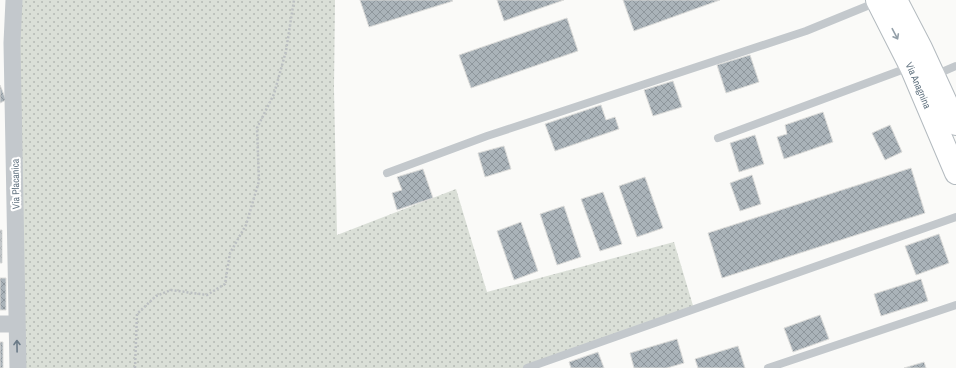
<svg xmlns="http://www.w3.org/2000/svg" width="956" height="368" font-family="'Archivo Narrow',sans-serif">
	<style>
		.grass { fill: url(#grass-dots) }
		.building { fill: url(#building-cross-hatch); stroke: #dcdcda }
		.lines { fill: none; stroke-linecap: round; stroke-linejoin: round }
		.secondary-casing { stroke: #b3babf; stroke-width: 24 }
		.path { stroke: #bbbfc2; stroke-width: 2.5; stroke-dasharray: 2 2; stroke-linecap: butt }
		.service { stroke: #c3c8cc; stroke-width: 8 }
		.minor { stroke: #c3c8cc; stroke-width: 17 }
		.secondary { stroke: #fff; stroke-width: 22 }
		.oneway { stroke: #939fa8 }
		.oneway2 { stroke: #6a7a87 }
		.labels { text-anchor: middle; stroke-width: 4; stroke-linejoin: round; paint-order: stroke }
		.street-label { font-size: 10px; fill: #657683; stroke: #fff }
	</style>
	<defs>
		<pattern id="grass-dots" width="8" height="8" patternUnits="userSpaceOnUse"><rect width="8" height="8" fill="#dadfd7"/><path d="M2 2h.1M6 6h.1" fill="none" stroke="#b4b9b4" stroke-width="1.8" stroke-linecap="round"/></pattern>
		<pattern id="building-cross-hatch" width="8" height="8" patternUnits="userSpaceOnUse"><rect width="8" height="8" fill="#aab3b9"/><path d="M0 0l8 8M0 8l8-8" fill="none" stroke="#8e969c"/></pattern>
	</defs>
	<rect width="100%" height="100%" fill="#fafaf8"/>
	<!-- grass -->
	<path class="grass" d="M14 0H335L334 89 337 235 456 189 487 292 674 242 694 309 527 368H18Z"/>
	<!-- building -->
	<path class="building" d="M360 0H452L453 1 369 27Z
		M497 0H564L504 21Z
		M623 0H720L634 31Z
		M567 18 578 51 471 88 459 55Z
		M750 55 759 82 726 93 717 65Z
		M673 81 682 107 653 116 644 90Z
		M0 85 6 100 0 103Z
		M601 105 606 120 615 117 619 129 555 151 545 124Z
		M823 112 833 142 784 159 777 137 787 134 785 125Z
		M890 125 902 152 885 160 872 133Z
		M755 135 764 164 739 172 730 143Z
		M504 146 511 169 485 177 478 153Z
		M911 168 925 213 722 278 708 233Z
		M423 169 433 198 397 210 392 193 402 190 397 177Z
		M752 175 761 204 740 211 730 183Z
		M645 177 663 228 637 237 619 186Z
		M603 192 622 244 600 251 581 199Z
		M564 206 581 257 557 265 540 214Z
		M521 222 538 271 514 280 497 231Z
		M0 230H2V263H0Z
		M939 234 949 263 916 275 905 246Z
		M0 278H6V310H0Z
		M921 279 928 301 881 316 874 294Z
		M820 315 829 339 793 352 784 328Z
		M677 339 684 363 667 368H634L630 353Z
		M0 342H3V368H0Z
		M738 346 745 368H698L695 359Z
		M598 352 604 368H571L569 362Z
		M924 362 926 368H904Z"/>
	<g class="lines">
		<!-- secondary casing -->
		<g class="secondary-casing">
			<g id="secondary">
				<path id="s1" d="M877 0 911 67 956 173"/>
				<path d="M896 0 921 48 956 124"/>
			</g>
		</g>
		<!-- path -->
		<path class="path" d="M135 368 137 314 156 296 171 290 207 295 225 284 230 253 246 225 259 181 257 128 274 94 286 51 294 0"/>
		<!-- service -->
		<path class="service" d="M935 75 956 66
			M718 138 910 67
			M387 173 487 136 806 31 877 2
			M527 368 956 217
			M768 368 956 305"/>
		<!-- minor -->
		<path class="minor" d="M14 0 12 43 18 368
			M0 324H17"/>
		<!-- secondary -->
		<use href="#secondary" class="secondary"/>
	</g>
	<!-- one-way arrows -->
	<defs><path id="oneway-shaft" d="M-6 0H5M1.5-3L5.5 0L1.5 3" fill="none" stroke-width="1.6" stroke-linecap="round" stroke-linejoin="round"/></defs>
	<use class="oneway" href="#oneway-shaft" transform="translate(895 34) rotate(62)"/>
	<use class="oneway2" href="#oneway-shaft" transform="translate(17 346) rotate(-91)"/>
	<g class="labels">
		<!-- street labels -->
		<g class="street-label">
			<text dy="4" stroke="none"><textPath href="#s1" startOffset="95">Via Anagnina</textPath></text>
			<text transform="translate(15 184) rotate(-91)" y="4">Via Placanica</text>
		</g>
	</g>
</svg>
